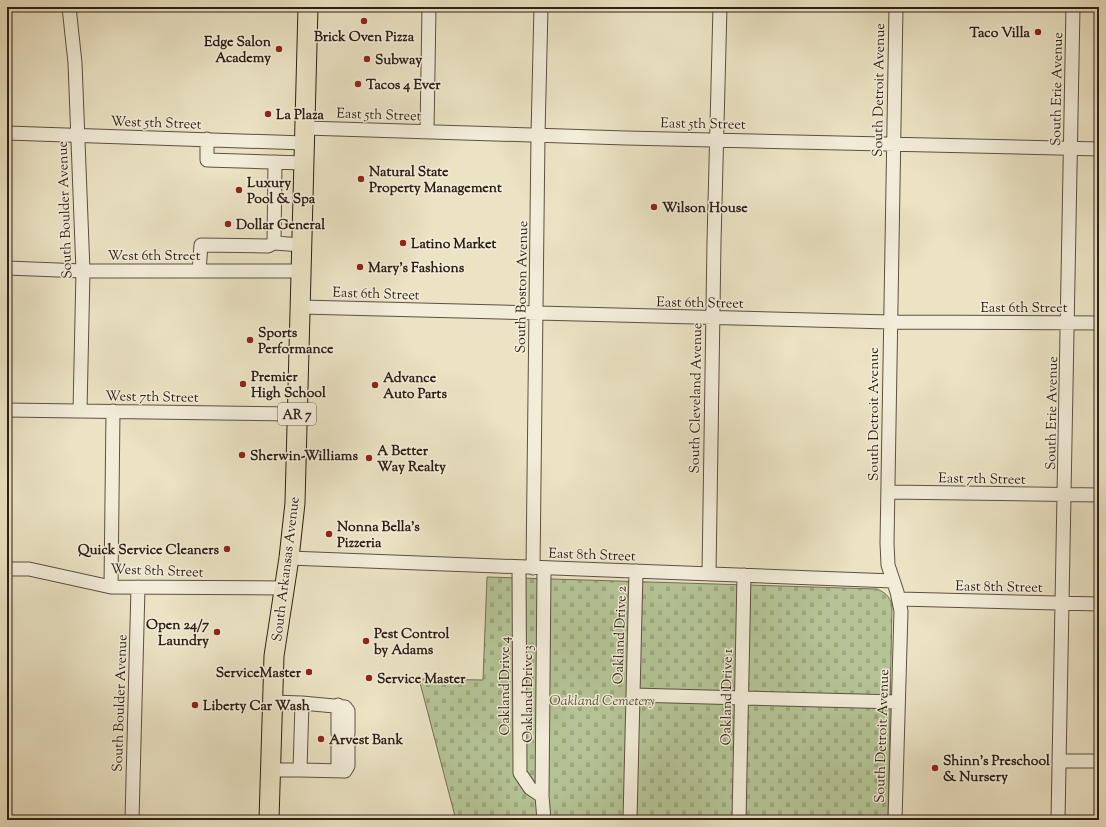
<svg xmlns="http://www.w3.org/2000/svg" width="1106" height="827" font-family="'Sorts Mill Goudy',serif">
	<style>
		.cemetery { fill: url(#cemetery-stones); stroke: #727255 }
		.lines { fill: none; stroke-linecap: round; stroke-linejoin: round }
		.minor-casing { stroke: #5d5040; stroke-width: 15 }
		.highway-casing { stroke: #2e1f14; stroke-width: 21 }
		.minor { stroke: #f2edd9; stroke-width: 13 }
		.highway { stroke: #ebe3c4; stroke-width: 19 }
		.poi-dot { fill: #8f2418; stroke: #f2edd9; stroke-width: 1.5 }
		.labels { text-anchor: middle; stroke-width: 3; stroke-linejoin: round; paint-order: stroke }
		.shield { fill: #f2edd9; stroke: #695d4f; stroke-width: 1 }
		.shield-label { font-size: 13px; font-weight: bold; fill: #2e1f14 }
		.poi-label { font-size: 14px; font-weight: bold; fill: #2e1f14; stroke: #f2edd9; text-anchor: start }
		.street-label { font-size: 14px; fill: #2e1f14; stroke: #f2edd9 }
		.park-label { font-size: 14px; font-style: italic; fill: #56513b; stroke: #f2edd9 }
	</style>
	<defs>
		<pattern id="cemetery-stones" width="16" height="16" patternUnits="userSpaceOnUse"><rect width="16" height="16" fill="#b5c496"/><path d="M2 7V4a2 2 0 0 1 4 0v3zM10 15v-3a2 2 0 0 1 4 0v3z" fill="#9ca880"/></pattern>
	</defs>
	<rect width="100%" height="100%" fill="#ebe3c4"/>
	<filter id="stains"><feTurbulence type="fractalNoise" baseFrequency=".005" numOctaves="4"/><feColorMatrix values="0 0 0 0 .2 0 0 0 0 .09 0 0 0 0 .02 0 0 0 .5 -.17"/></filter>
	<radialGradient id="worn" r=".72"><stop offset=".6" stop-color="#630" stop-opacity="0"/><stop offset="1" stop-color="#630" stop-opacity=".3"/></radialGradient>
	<!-- cemetery -->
	<path class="cemetery" d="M487 577 877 589C886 593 889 596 892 605L888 820H456L419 679 483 680Z"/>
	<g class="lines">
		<!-- minor casing -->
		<g class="minor-casing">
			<path id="minor" d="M69 7 75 63 83 271 80 411
				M306 128 626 138 1099 149
				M427 132 429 7
				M7 133 304 143
				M207 139V160L304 163
				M275 162 274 243 302 245
				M7 268 83 271H302
				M199 271 201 245 268 246 274 243
				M301 307 890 322 1099 323
				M7 410 297 414
				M889 492 1099 495
				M289 558 893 581
				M519 567 520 773 530 788 542 796
				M533 568 538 135 541 7
				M544 568 542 796 544 820
				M7 569H29L111 587 283 588
				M709 574 714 242 720 7
				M111 587 113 411
				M899 599 1099 604
				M633 695 898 702
				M302 703 345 707 348 711V734
				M338 734V705
				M1059 761H1099
				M270 770H300L302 703 272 702
				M300 770 345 771 348 766V744
				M338 771V744
				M132 820 138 587
				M630 820 636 571
				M739 820 744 575
				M895 820 901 611 897 592 888 565 887 543 896 7
				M1058 820 1073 7"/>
		</g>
		<!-- highway casing -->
		<g class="highway-casing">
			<path id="highway" d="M269 820 274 656 289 558 295 503 308 7"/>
		</g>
		<!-- minor -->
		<use href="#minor" class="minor"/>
		<!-- highway -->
		<use href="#highway" class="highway"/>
	</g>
	<!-- markers -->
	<g class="poi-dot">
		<circle cx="364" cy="21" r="4"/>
		<circle cx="1038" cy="32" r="4"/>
		<circle cx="279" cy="49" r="4"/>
		<circle cx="367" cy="59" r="4"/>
		<circle cx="358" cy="84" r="4"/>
		<circle cx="268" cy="114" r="4"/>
		<circle cx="361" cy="179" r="4"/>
		<circle cx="239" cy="190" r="4"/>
		<circle cx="654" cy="207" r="4"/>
		<circle cx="228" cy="224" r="4"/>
		<circle cx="403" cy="243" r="4"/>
		<circle cx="360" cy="267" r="4"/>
		<circle cx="250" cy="340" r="4"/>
		<circle cx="243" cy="384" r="4"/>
		<circle cx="375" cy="385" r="4"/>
		<circle cx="242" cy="455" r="4"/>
		<circle cx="369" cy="458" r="4"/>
		<circle cx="329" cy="534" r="4"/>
		<circle cx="227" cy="549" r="4"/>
		<circle cx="217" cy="632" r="4"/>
		<circle cx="366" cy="641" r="4"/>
		<circle cx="309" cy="672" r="4"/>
		<circle cx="369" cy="678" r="4"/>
		<circle cx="195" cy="705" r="4"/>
		<circle cx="321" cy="739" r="4"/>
		<circle cx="935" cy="768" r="4"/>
	</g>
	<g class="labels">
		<!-- shield labels -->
		<rect class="shield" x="278" y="403" width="38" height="22" rx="3"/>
		<g class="shield-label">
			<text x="297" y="419">AR 7</text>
		</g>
		<!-- poi labels -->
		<g class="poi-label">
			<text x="1030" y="37" text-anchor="end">Taco Villa</text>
			<text x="364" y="41" text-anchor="middle">Brick Oven Pizza</text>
			<text x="271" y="46" text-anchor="end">Edge Salon<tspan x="271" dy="16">Academy</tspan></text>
			<text x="375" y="64">Subway</text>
			<text x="366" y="89">Tacos 4 Ever</text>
			<text x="276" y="119">La Plaza</text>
			<text x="369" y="176">Natural State<tspan x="369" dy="16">Property Management</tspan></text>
			<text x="247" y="187">Luxury<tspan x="247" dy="16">Pool &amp; Spa</tspan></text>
			<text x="662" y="212">Wilson House</text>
			<text x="236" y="229">Dollar General</text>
			<text x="411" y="248">Latino Market</text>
			<text x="368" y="272">Mary's Fashions</text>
			<text x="258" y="337">Sports<tspan x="258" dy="16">Performance</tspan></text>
			<text x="251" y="381">Premier<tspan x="251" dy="16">High School</tspan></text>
			<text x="383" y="382">Advance<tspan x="383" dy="16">Auto Parts</tspan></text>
			<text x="377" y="455">A Better<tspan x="377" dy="16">Way Realty</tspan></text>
			<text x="250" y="460">Sherwin-Williams</text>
			<text x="337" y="531">Nonna Bella’s<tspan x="337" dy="16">Pizzeria</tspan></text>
			<text x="219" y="554" text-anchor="end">Quick Service Cleaners</text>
			<text x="209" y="629" text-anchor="end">Open 24/7<tspan x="209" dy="16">Laundry</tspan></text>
			<text x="374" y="638">Pest Control<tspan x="374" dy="16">by Adams</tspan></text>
			<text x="301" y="677" text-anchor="end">ServiceMaster</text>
			<text x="377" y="683">Service Master</text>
			<text x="203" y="710">Liberty Car Wash</text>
			<text x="329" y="744">Arvest Bank</text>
			<text x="943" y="765">Shinn's Preschool<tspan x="943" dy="16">&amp; Nursery</tspan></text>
		</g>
		<!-- street labels -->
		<g class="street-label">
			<text transform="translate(1056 89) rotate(-89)" y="5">South Erie Avenue</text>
			<text transform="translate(878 90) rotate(-89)" y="5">South Detroit Avenue</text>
			<text transform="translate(379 114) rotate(2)" y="5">East 5th Street</text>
			<text transform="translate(156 122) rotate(2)" y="5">West 5th Street</text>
			<text transform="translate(703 123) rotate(1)" y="5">East 5th Street</text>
			<text transform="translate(64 210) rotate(-92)" y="5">South Boulder Avenue</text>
			<text x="154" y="260">West 6th Street</text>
			<text transform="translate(521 287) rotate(-89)" y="5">South Boston Avenue</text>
			<text transform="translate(376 293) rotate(2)" y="5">East 6th Street</text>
			<text transform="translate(700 302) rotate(1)" y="5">East 6th Street</text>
			<text x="1024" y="312">East 6th Street</text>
			<text transform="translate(152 396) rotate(1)" y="5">West 7th Street</text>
			<text transform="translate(695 398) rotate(-89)" y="5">South Cleveland Avenue</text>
			<text transform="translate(1051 413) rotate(-89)" y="5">South Erie Avenue</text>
			<text transform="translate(873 414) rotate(-90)" y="5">South Detroit Avenue</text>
			<text transform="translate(982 478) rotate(1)" y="5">East 7th Street</text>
			<text transform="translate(592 554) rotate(2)" y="5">East 8th Street</text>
			<text transform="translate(285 569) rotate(-83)" y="5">South Arkansas Avenue</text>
			<text transform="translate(157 570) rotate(2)" y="5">West 8th Street</text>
			<text transform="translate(999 586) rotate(1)" y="5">East 8th Street</text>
			<text transform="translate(619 635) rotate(-88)" y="5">Oakland Drive 2</text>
			<text transform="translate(504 686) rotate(-90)" y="5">Oakland Drive 4</text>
			<text transform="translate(527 694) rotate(-90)" y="5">Oakland Drive 3</text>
			<text transform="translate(726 697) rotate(-89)" y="5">Oakland Drive 1</text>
			<text transform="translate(119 703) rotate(-88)" y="5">South Boulder Avenue</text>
			<text transform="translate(881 736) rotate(-88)" y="5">South Detroit Avenue</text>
		</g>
		<!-- park labels -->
		<g class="park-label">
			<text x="602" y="705">Oakland Cemetery</text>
		</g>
	</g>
	<!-- margin -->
	<rect width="1106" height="827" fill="none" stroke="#ebe3c4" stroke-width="24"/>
	<rect x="8" y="8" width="1090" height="811" fill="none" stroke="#2e1f14" stroke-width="2"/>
	<rect x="12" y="12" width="1082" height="803" fill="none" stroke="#2e1f14"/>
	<rect width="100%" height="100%" filter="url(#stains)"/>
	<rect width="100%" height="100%" fill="url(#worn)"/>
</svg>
